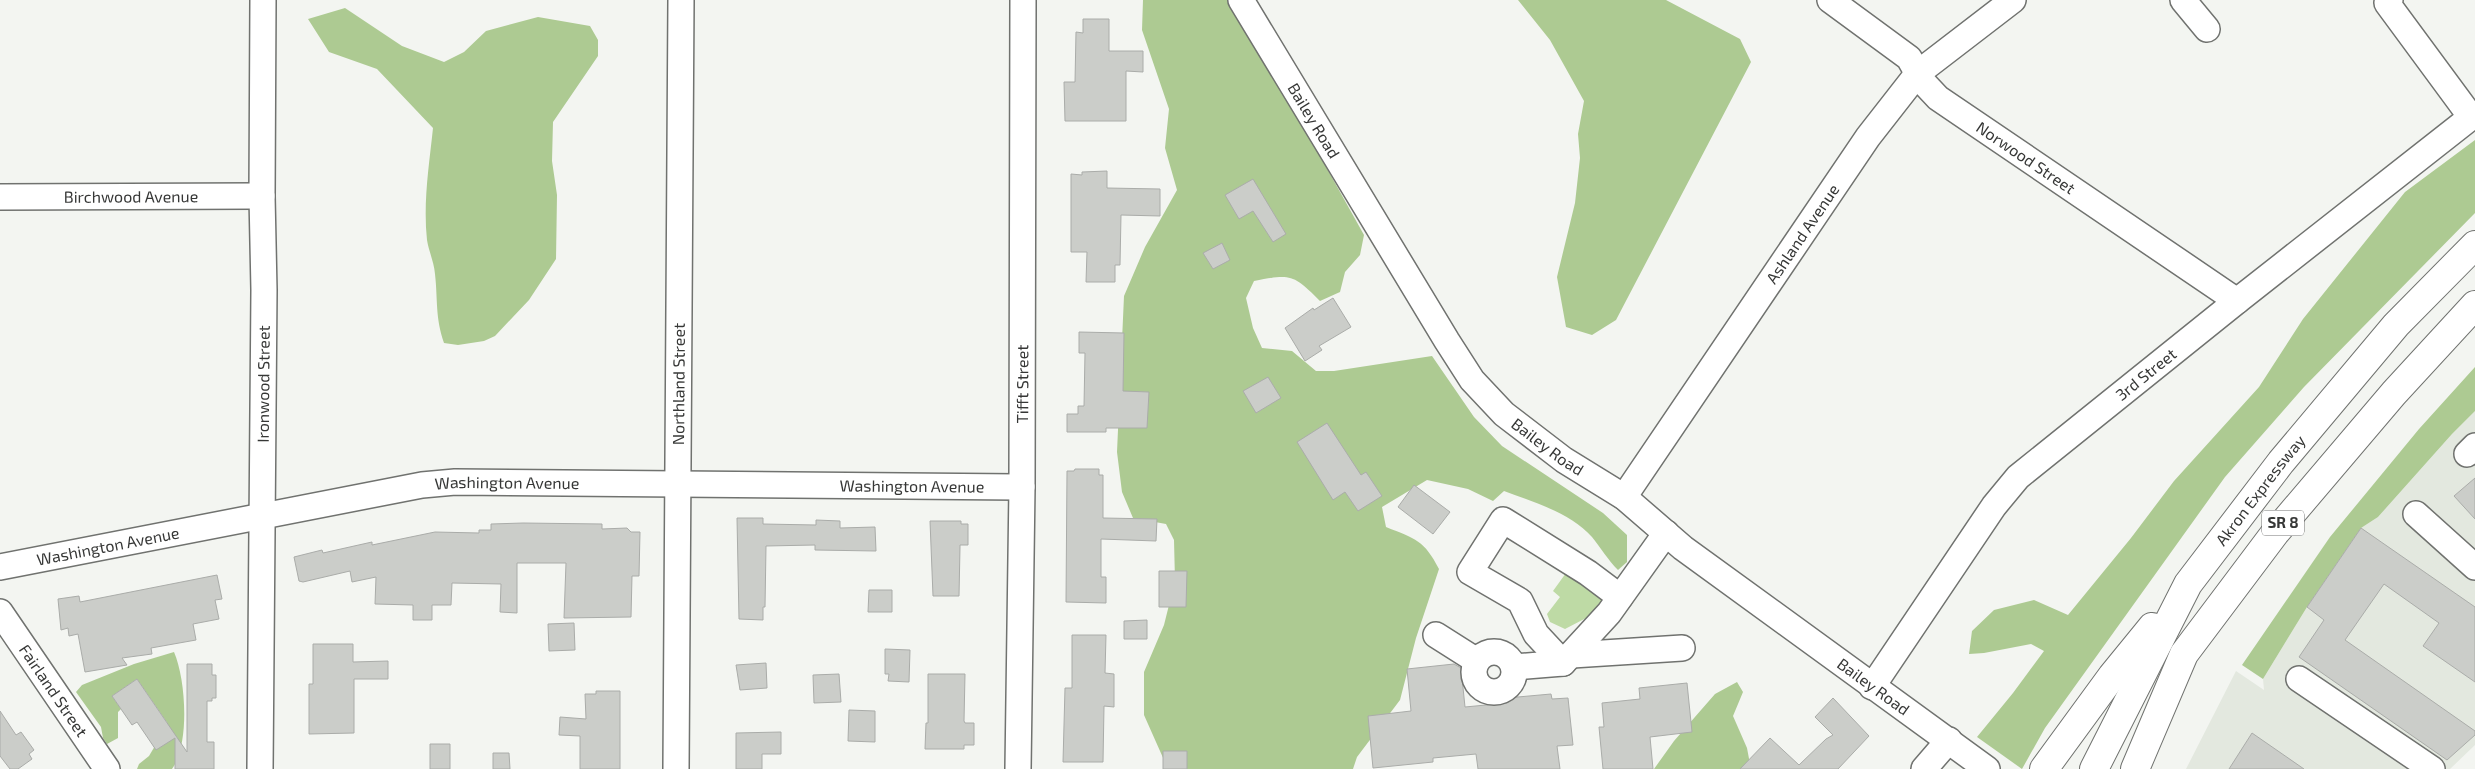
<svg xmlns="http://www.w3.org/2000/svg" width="2475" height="769" font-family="'Exo 2',sans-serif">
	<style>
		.built { fill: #e3e8df }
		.green { fill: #bedaa5 }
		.forest { fill: #adca92 }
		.building { fill: #cbcdc9; stroke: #aaaca9 }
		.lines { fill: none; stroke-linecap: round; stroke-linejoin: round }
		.minor-casing { stroke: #70726f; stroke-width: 28 }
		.highway-casing { stroke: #70726f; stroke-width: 30 }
		.minor { stroke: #fff; stroke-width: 25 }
		.highway { stroke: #fff; stroke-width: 28 }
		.labels { text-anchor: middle; stroke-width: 5; stroke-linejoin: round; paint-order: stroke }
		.shield { fill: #fff; stroke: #727372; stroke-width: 1 }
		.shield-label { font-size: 15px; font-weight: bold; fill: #363736 }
		.street-label { font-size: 16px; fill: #363736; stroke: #fff }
	</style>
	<rect width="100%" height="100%" fill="#f3f5f1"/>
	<!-- built -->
	<path class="built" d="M2475 411V745L2450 769H2186L2236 671 2264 690 2263 679 2307 607 2361 528 2378 517 2452 434Z"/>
	<!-- green -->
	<path class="green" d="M1566 573 1604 598 1590 616 1565 629 1550 622 1547 614 1560 597 1553 591Z"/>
	<!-- forest -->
	<path class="forest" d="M1143 0H1233L1364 235 1360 255 1345 272 1340 292 1320 301C1293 274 1291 274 1254 281L1246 298 1253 328 1262 348 1292 351 1316 371H1334L1432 356 1474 417 1502 446 1603 513 1627 535V562L1618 570C1608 560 1601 548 1592 537 1571 513 1533 502 1504 491L1493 501 1468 489 1427 480 1382 507 1386 527C1416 539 1424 540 1439 569L1416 638 1400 700 1357 757 1353 769H1164V760L1144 715V672L1164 625 1175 581 1174 540 1166 524 1133 518 1122 492 1117 452 1124 296 1145 247 1177 190 1165 148 1169 109 1142 30Z
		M1518 0H1666L1740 39 1751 62 1616 320 1592 335 1566 327 1557 277 1575 203 1580 158 1578 134 1584 101 1550 40Z
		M345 8 402 46 444 62 464 52 486 31 538 17 590 26 598 40V56L553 122 552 161 557 195 556 259 529 300 495 336 484 341 458 345 444 343C435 316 438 301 435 274 434 262 429 252 427 240 423 203 429 166 433 128L377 69 329 52 308 19Z
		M2475 140V213L2304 387 2225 477 2045 728 2022 769 1977 737 2013 693 2044 651 2031 644 1984 653 1969 654 1972 631 1994 610 2034 600 2068 615 2131 538 2174 481 2259 387 2303 319 2405 192Z
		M2475 367V411L2452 434 2378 517 2361 528 2307 607 2263 679 2242 665 2330 537 2419 429Z
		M174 652C186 680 190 744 172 769H137L139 764 149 756 168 724 137 679 112 696 121 709 118 712V738L107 744 103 738 101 727 76 692 82 685 134 664Z
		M1737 682 1743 692 1733 716 1747 748 1750 764 1745 769H1654L1674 741 1715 694Z"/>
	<!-- building -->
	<path class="building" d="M1083 19H1109V51H1143V72L1126 71V121H1065L1064 82H1075L1076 32 1083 33Z
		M1107 171V188L1160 189V216L1121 215 1120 265H1115V282H1086L1087 252H1071V174L1082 175V172Z
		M1253 179 1286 234 1273 242 1253 211 1239 219 1225 195Z
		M1222 243 1230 260 1213 269 1203 253Z
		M1333 298 1351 327 1319 346 1322 350 1305 361 1285 328 1313 308 1314 310Z
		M1079 332 1124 333 1123 391 1149 392 1147 428H1106V432H1067V414H1078V406H1084L1085 353H1079Z
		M1268 377 1281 398 1256 413 1243 391Z
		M1327 423 1361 475 1366 472 1382 496 1358 511 1345 492 1333 500 1297 442Z
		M1075 469H1099V475H1103V518L1157 519 1156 541 1101 539V577H1106V603L1066 602 1067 471H1074Z
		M2475 478V519L2454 496Z
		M1414 485 1450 512 1433 534 1398 507Z
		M737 518H763V524L816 525V520L840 521V528L875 527 876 551 815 550V545L766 546 765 607H763V620L739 619Z
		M930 521H961V524H968V545H960V547L959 596H933Z
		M523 523 602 524V529L627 528 631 532H640L639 576H632L631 617 564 618 566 563H517V613L500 612 501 584 452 583 451 605H432V620H413V605L375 604 376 577 352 582 350 571 303 582 299 581 294 557 322 550 323 553 372 542V545L435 532 479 533V530H491V524Z
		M2361 528 2475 607V682L2423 646 2439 623 2384 584 2345 640 2475 731V735L2447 760 2299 657 2324 620 2307 607Z
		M1159 571H1187L1186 607H1159Z
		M217 575 222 599 215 600 219 619 193 624 196 640 151 648 152 654 122 658 127 665 85 672 78 634 69 636 68 628 61 630 58 599 79 596 80 602Z
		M869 590H892V612H868Z
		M1147 620V639H1124V621Z
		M574 623 575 650 549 651 548 624Z
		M1072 635H1106L1105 673 1114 674V707L1104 706 1103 762H1063L1065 688H1072Z
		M313 644H353V662L388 661V679H354V733L309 734V684H313Z
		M885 649 910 650 909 682 888 681 889 674H885Z
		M766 663 767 688 740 690 736 665Z
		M187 664H212V675H216V698H212V701H207V742H214V769H175V738L156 750 137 722 132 725 112 696 137 679 187 752Z
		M1454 664 1461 668 1465 707 1507 703V698L1551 694 1552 699 1568 698 1573 745 1557 746 1560 769H1478L1476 754 1433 758V762L1373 768 1368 716 1411 711 1407 669Z
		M839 674 841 702 814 703 813 675Z
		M928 674H965L964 721 965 723H974V745H964V749H925L926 723H928Z
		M1687 683 1692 732 1650 737 1653 769H1603L1599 727H1604L1602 703 1640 699 1639 688Z
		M596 691H620V769H580V736L559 735 560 717 586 719 585 694H596Z
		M1833 698 1869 736 1838 769H1740L1770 738 1799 765 1826 739 1833 735 1815 717Z
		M849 710 875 711V742L848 741Z
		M0 711 16 735 21 732 34 750 29 754 32 759 18 769H10L0 756Z
		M781 732V754H762V769H736V733Z
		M2252 733 2304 769H2229Z
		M430 744H450V769H430Z
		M1163 751H1187V769H1163Z
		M493 753H509L510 769H493Z"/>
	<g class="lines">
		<!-- minor casing -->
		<g class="minor-casing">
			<g id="minor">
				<path id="s1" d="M1241 0 1447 341 1472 380 1504 414 1564 460 1624 497 1683 548 1987 769"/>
				<path id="s2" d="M1830 0 1909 58 1922 81 1938 98 2237 301"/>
				<path d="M2183 0 2207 29"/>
				<path d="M2390 0 2387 3 2471 117"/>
				<path id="s3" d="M0 197 262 196"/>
				<path d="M2467 454 2475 446"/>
				<path id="s4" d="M1624 497 1868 137 1918 73 2013 0"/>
				<path d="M2416 514 2475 567"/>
				<path id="s5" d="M0 567 422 485 455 482 1022 487"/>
				<path id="s6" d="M0 612 107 769"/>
				<path d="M1436 635 1477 661"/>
				<circle cx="1494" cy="672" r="20"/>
				<path d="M1572 655 1682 648"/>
				<path d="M1563 663 1536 634 1520 601 1470 572 1503 520 1588 573 1620 597"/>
				<path d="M1514 667 1563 663 1609 613 1666 533"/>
				<path d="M2299 679 2432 769"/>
				<path id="s7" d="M1872 687 1994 506 2018 477 2237 301 2475 114"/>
				<path id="s8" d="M260 769 264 290 262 196 263 0"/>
				<path id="s9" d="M676 769 681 0"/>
				<path id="s10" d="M1018 769 1022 487 1023 0"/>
				<path d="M1924 769 1949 740"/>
			</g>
		</g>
		<!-- highway casing -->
		<g class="highway-casing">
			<g id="highway">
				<path d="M2044 769 2112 676 2152 627"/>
				<path id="s11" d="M2094 769 2188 584 2281 462 2396 325 2475 245"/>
				<path d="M2135 769 2184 654 2275 533 2394 393 2475 305"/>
			</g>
		</g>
		<!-- minor -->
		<use href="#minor" class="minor"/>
		<!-- highway -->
		<use href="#highway" class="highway"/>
	</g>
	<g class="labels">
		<!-- shield labels -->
		<rect class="shield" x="2262" y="510.5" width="42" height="25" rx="4"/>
		<g class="shield-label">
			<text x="2283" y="528">SR 8</text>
		</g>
		<!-- street labels -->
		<g class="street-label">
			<text dy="6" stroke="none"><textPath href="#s1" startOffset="141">Bailey Road</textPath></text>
			<text dy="6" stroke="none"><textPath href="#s2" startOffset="254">Norwood Street</textPath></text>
			<text dy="6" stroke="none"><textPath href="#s3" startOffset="131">Birchwood Avenue</textPath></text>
			<text dy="6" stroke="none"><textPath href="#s4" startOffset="318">Ashland Avenue</textPath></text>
			<text dy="6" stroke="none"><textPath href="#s7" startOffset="420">3rd Street</textPath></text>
			<text dy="6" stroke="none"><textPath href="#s8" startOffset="385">Ironwood Street</textPath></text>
			<text dy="6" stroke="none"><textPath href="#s9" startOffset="385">Northland Street</textPath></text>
			<text dy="6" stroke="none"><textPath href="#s10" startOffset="385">Tifft Street</textPath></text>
			<text dy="6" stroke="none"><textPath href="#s1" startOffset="546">Bailey Road</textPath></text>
			<text dy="6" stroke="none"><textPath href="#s5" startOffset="515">Washington Avenue</textPath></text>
			<text dy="6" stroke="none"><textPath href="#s5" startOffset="920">Washington Avenue</textPath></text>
			<text dy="6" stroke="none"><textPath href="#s11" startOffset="326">Akron Expressway</textPath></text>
			<text dy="6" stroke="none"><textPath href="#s5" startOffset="110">Washington Avenue</textPath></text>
			<text dy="6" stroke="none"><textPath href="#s1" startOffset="951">Bailey Road</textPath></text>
			<text dy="6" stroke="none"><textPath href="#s6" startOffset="95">Fairland Street</textPath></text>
		</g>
	</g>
</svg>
